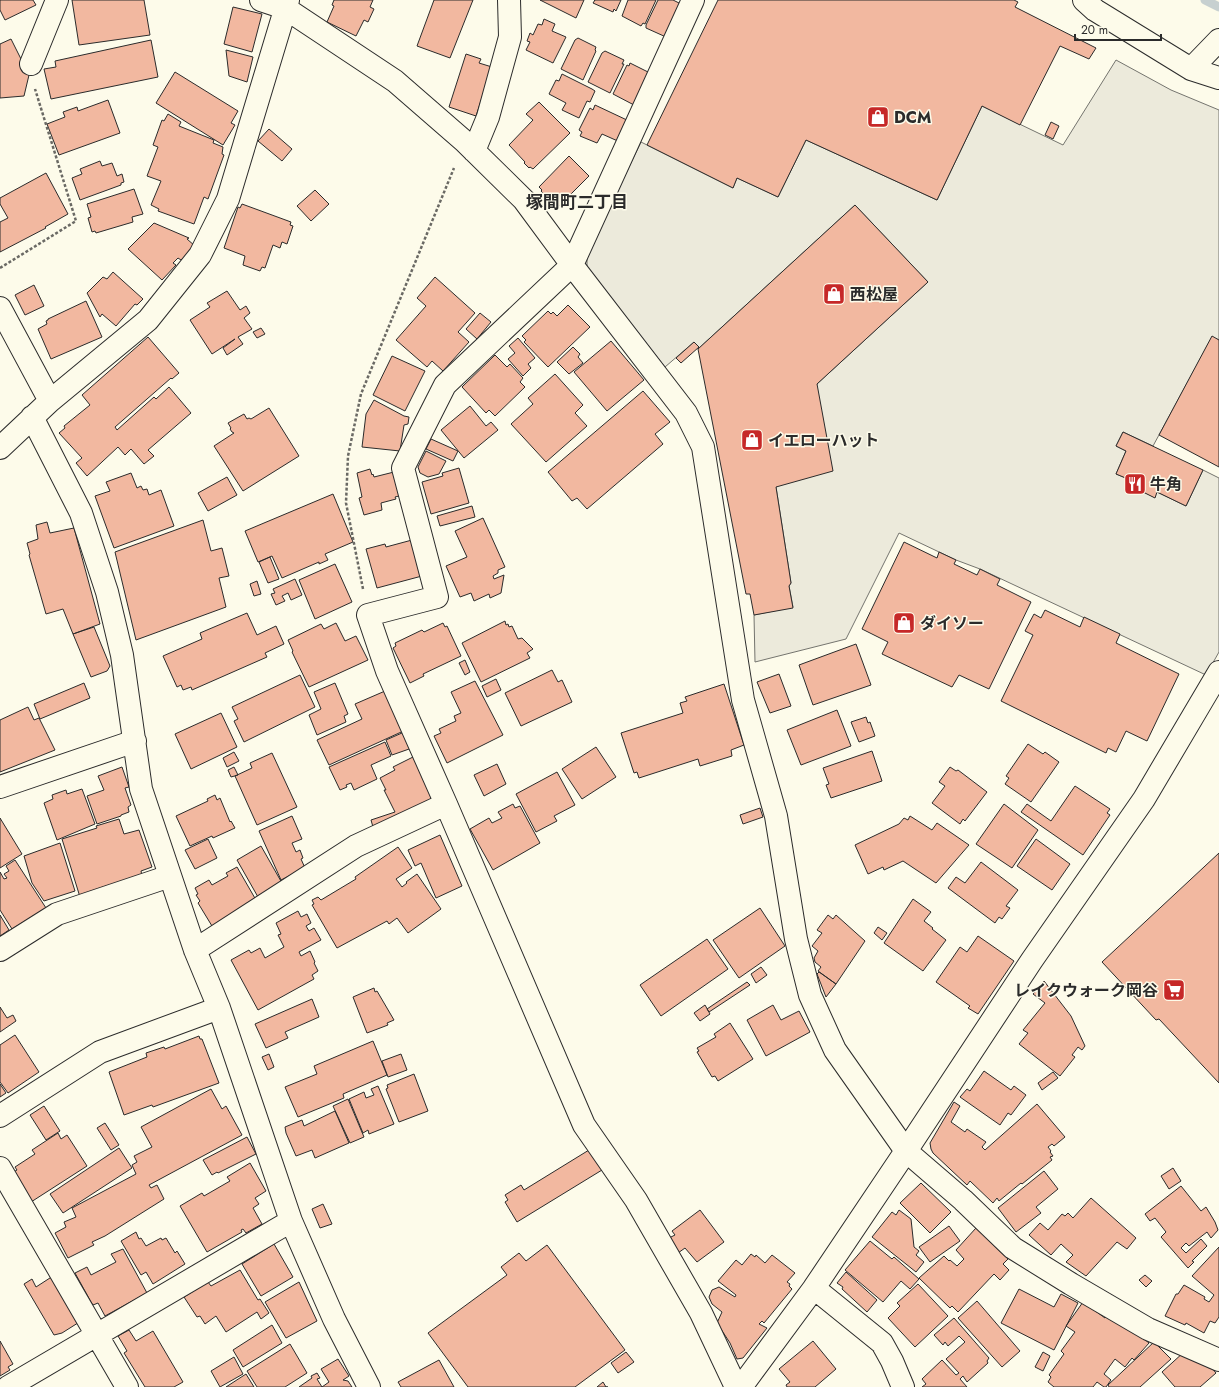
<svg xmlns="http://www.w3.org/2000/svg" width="1219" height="1387" font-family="Jost,'Noto Sans JP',sans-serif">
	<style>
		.parking { fill: #eceadb; stroke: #74746e }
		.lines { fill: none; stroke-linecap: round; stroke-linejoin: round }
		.stream { stroke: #c7d0d0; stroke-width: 9 }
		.building { fill: #f2b8a0; stroke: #2b2b2b }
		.minor-casing { stroke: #2b2b2b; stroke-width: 24 }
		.path { stroke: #6a6964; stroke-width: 2.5; stroke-dasharray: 3 2; stroke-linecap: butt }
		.minor { stroke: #fdfbea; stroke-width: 22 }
		.labels { text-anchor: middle; stroke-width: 3; stroke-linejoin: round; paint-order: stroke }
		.poi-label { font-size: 16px; font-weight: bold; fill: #2b2b2b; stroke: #fdfbea; text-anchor: start }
		.neighbourhood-label { font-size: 17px; font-weight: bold; fill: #2b2b2b; stroke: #fdfbea }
	</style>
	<rect width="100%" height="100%" fill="#fdfbea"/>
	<!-- parking -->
	<path class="parking" d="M1116 60 1171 90 1219 110V340L1212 337 1153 446 1123 432 1116 446 1126 451 1116 474 1133 481 1131 486 1154 497 1157 492 1186 506 1203 470 1219 478V652L1206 675 980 569 956 560 899 533 846 639 755 662 754 615 793 607 789 586 791 583 776 487 817 384 928 282 855 205 698 349V347L694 342 665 367 587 268V254L641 142 733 188 737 178 778 197 806 140 937 200 982 106 1063 145Z"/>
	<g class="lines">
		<!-- stream -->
		<path class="stream" d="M1205 0 1219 7"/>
	</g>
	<!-- building -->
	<path class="building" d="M0 0H33L36 5 5 20 0 10Z
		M72 0H144L150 35 79 45Z
		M334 0H373L370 7 374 9 368 22 364 20 356 36 327 22 334 6 332 5Z
		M434 0H473L450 58 417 46Z
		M540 0H584L576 18Z
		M595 0H594H621L616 11 614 9 613 12 593 3Z
		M628 0H656L645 24 643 23 641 26 622 16Z
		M658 0H673L683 5 666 37 646 28V25Z
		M718 0H1014L1018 2 1015 7 1096 48 1089 59 1060 46 1020 125 982 106 937 200 806 140 778 197 737 178 733 188 647 145Z
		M233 7 262 14 252 52 224 44Z
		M544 19 555 24 552 31 566 37 553 63 526 50 530 42 527 41 530 33 533 35 538 24 542 25Z
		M578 38 596 47 595 50 596 51 583 80 561 69 575 40Z
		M11 39 29 75 24 96 0 98V44Z
		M151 40 158 77 51 99 44 69 56 67 55 61Z
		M226 50 253 57 247 82 229 76Z
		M605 51 624 60 622 64H624L610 93 588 82 602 53Z
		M466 54 481 59 479 63 492 67 476 116 449 107Z
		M630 63 648 72 634 105 613 94 627 65 629 66Z
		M175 72 238 111 231 123 235 125 223 145 156 103Z
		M562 74 592 89 595 91 590 102 587 101 579 118 562 110 566 103 549 94 556 80 559 81Z
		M108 100 120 133 59 155 47 124 65 117 63 112 77 107 78 111Z
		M539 102 570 133 533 169 530 167 529 168 524 163 525 162 509 145 533 120 526 114Z
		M595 105 629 121 620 142 602 134 597 143 580 136 582 132 579 130 590 108 593 110Z
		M168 114 181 122 179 126 214 140 213 143 223 147 222 154 224 155 208 199 204 197 194 224 158 211 159 209 151 205 161 181 147 176 158 147 153 145 162 120 164 121Z
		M1051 122 1059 126 1053 139 1045 135Z
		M269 129 292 149 282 161 258 141Z
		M569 156 589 176 557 208 541 191 542 190 539 187Z
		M100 161 102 166 112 163 117 176 122 174 124 182 121 183V185L80 200 72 178 82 174 80 169Z
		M46 173 68 214 45 227 46 228 0 252V222L8 218 0 204V198Z
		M134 189 143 214 132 217 133 222 96 233 95 231 92 232 88 218 91 217 87 204Z
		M315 190 329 204 311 221 297 206Z
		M242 204 291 222 290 225 293 226 287 244 282 242 280 248 273 245 265 268 262 267 260 271 243 265 245 256 224 248 238 207 240 208Z
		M855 205 928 282 817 384 833 471 776 487 791 583 789 586 793 608 754 615 750 594H746L698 349Z
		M154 223 189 238 187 239 195 246 181 260 178 258 173 263 176 265 162 280 128 249Z
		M113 272 143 299 137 305 135 304 116 326 102 314 100 317 87 293 103 277 107 279Z
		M435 277 475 313 458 332 469 342 443 371 432 361 427 367 396 340 426 306 417 298Z
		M34 285 44 306 25 315 15 295Z
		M227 291 240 310 246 306 250 313 244 318 252 329 238 337 243 344 227 355 223 348 235 339 212 354 190 320 210 307 207 303Z
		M86 301 102 337 51 359 38 329 47 324 46 321 48 320V319Z
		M568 305 590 327 548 367 524 342 526 340 522 336 548 311 551 314 553 312 557 316Z
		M480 313 491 322 477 339 466 329Z
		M261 328 265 334 257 338 253 332Z
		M1212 336 1219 340V467L1159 435Z
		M148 337 179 373 172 379 171 378 115 427 117 430 154 397 156 399 169 387 191 413 148 450 154 456 144 464 131 449 125 455 118 447 87 476 76 463 82 458 59 433 65 428 64 426 90 405 82 395Z
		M518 338 535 358 528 364 531 368 523 376 508 359 515 353 509 346Z
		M611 341 644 380 607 411 574 372Z
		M694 342 699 347 681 363 676 358Z
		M573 347 580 354 578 357 583 363 569 374 557 362Z
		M495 355 507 367 510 364 522 377 523 378 520 382 525 387 495 416 489 410 486 413 462 387Z
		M392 356 425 371 405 411 373 395Z
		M555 374 583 405 575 413 587 426 546 462 511 424 533 404 528 398Z
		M643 391 670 422 655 434 663 444 587 509 577 498 572 501 548 472Z
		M374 400 404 416 409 417 408 424 404 425 400 451 362 447 366 414Z
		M470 406 486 426 491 422 498 430 464 458 441 430Z
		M269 408 299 456 243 491 214 446 234 433 232 432 230 429 231 428 228 423 244 414 247 419 249 418 251 419Z
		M1123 432 1203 470 1186 506 1157 492 1155 498 1131 486 1133 481 1116 474 1126 451 1116 446Z
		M431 439 458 451 453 461 426 449Z
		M426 451 446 461 439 474 428 477 420 473 418 467Z
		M459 468 469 503 431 514 422 482 443 476 442 473Z
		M370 469 372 475 373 474 374 477 398 471 403 495 395 497 396 499 381 503 382 510 364 515 359 498 362 497 357 473Z
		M131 473 137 488 141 486 143 490 147 489 149 495 161 490 174 526 114 548 95 496 110 491 106 482Z
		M227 477 237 495 208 511 198 493Z
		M333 494 353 542 325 554 328 560 319 564V562L282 578 272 556 258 562 245 531Z
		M472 506 475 517 440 526 437 516Z
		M483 518 505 567 498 570V573L493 576 494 579 504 575 501 593 490 598 489 594 474 601 471 593 460 597 446 566 467 557 455 531Z
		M203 520 211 551 222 548 229 576 219 578 226 607 136 640 115 552Z
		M47 522 50 533 74 528 100 624 73 634 63 609 46 614 29 555 30 554 27 543 38 539 36 525Z
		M412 540 422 576 377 588 366 549 385 544 386 547Z
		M904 542 937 558 939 552 956 560 954 564 977 575 980 569 1000 579 997 585 1031 602 989 689 959 675 952 687 882 654 888 642 862 629Z
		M270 557 279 579 268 583 259 562Z
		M335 564 352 602 315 619 299 580Z
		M295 579 302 595 291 600 288 593 282 596 285 601 276 605 271 594 275 593 273 589Z
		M257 581 261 594 254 596 250 584Z
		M1045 610 1080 627 1084 617 1120 634 1116 643 1179 674 1147 741 1126 731 1116 752 1108 748 1106 753 1001 701 1033 635 1025 631 1034 614 1041 618Z
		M247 613 257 635 276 626 284 644 265 653 267 657 192 690 191 687 183 690 181 685 177 687 163 656 202 639 200 633Z
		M505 621 506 625 508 624 509 627 512 626 518 639 522 638 533 649 527 653 530 658 481 682 462 643Z
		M336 623 345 641 356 636 368 660 309 687 292 652 293 651 288 640 321 624 324 629Z
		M443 623 445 627 447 626 461 656 423 674 424 676 410 683 393 648 396 646 395 643 422 630 424 632Z
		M94 627 110 666 107 671 91 677 73 634Z
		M856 644 871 685 813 705 799 665Z
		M465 660 470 672 465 675 459 663Z
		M552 670 558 682 562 680 572 702 521 726 505 693Z
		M779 674 791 706 770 713 757 682Z
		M300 675 315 707 244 742 234 721 238 719 232 707Z
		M496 679 501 690 487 697 482 686Z
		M475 681 503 735 447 763 434 736 441 733 439 729 456 721 454 716 461 713 451 692Z
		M84 683 90 698 40 719 34 704Z
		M335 683 348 714 344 716 346 722 317 735 309 715 321 709 314 692Z
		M724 684 744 745 731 750 732 756 700 766 698 759 639 778 637 772 634 773 621 733 683 713 680 703 687 701 685 697Z
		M392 688 410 728 329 765 317 740 362 719 355 704Z
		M28 707 34 720 39 718 55 750 0 772V720Z
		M837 710 851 746 801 765 787 730Z
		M221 713 237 747 191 769 175 734Z
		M866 717 868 723 870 722 875 736 859 742 851 722Z
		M411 729 412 748 392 755 386 740Z
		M385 742 391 756 371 765 377 779 354 790 351 783 346 785 347 787 340 790 329 767Z
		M1028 744 1043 754 1045 752 1059 762 1031 802 1005 784 1009 778 1006 776Z
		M596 747 616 777 582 799 562 769Z
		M872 751 882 781 831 798 826 785 829 784 823 768Z
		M234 752 239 761 227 767 223 758Z
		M272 753 297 807 257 825 235 776 252 768 250 763Z
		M413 757 415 761 417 760 440 796 373 827 371 820 395 812 384 790H386L380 778 395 770 393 767Z
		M497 764 506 784 484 796 474 775Z
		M122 767 129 787 125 788 131 805 128 807 129 812 121 815V816L97 824 87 796 104 790 98 776Z
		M234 767 238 775 231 777 228 770Z
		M950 767 956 771 958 770 987 792 965 821 963 819 960 824 932 803 945 786 939 782Z
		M557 772 575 805 554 816 557 821 536 832 516 794Z
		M1075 786 1110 809 1107 813 1110 815 1083 855 1021 812 1027 804 1051 821Z
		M82 789 95 824 57 840 44 803 53 799 52 795 66 790 67 794Z
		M215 795 217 800 220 798 230 822 231 821 235 828 213 838 212 836 190 846 176 816 208 801 207 799Z
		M513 804 515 808 520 806 540 843 493 870 470 829 489 818 492 823 502 818 498 812Z
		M1004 804 1038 830 1012 868 976 844Z
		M760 808 763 817 743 824 740 815Z
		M292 816 302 839 292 843 296 852 300 850 303 858 301 859 305 868 281 880 259 831Z
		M910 816 932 830 937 823 969 845 936 883 903 861 884 870 883 867 868 874 855 845 899 824 904 818 908 820Z
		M0 818 22 854 0 868Z
		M119 819 124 834 139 830 152 867 141 871 142 876 80 897 62 839 97 828 96 826Z
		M440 835 462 886 436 898 421 863 415 866 408 850Z
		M208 839 217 858 195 869 185 850Z
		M1036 839 1070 864 1052 890 1017 866Z
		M60 843 75 891 44 901 32 883 24 856Z
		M261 846 282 883 258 897 237 860Z
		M398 847 412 868 396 879 402 887 407 883 406 882 417 874 441 909 408 933 397 918 389 924 387 921 337 948 312 905 314 904 312 900 318 897 321 900 356 879 355 877Z
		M1219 853V1083L1159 1019 1156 1020 1102 962Z
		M15 860 46 908 12 929 0 910V872L4 879 7 878 4 874 9 871 6 866Z
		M981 862 1018 890 1006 906 1010 908 1002 919 999 917 995 923 948 888 956 877 965 883Z
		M237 867 256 900 212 926 198 903 200 901 196 895 198 894 195 888 209 880 212 885 228 876 226 873Z
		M913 899 931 912 924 921 933 928 932 929 946 940 923 971 884 943Z
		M760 908 785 946 739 978 713 940Z
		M298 911 301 917 307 914 311 923 306 926 309 931 314 928 321 940 299 952 301 956 310 951 315 962 314 963 318 971 312 975 314 979 258 1010 231 960 249 950 251 953 260 948 265 958 284 947 278 935 281 934 276 923Z
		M0 915 9 930 0 936Z
		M828 915 833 919 836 915 865 941 836 984 818 971 821 967 815 962 814 958 818 951 812 946 822 933 817 930Z
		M878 927 887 933 882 940 874 933Z
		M978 936 1014 961 978 1014 968 1008 970 1006 936 982 960 947 967 952Z
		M707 939 728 969 661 1016 640 985Z
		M761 967 767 975 756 983 751 974Z
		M819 972 836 984 826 997 817 974Z
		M1044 981 1071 1016 1085 1046 1082 1050 1078 1047 1072 1055 1075 1057 1060 1076 1019 1044 1028 1033 1023 1030 1045 1003 1033 994Z
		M747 982 750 985 709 1012 707 1009Z
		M374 988 375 992 377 991 394 1020 387 1023 388 1025 367 1033 353 997Z
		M312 999 319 1017 285 1032 288 1038 266 1048 255 1024Z
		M705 1005 710 1014 700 1021 694 1013Z
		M773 1005 781 1020 799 1011 810 1032 766 1056 747 1020Z
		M0 1007 7 1018 13 1015 16 1021 0 1032Z
		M730 1023 753 1059 718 1081 715 1076 712 1077 697 1052 699 1051 697 1048 716 1037 714 1034Z
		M15 1035 39 1072 8 1093 0 1082V1045Z
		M199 1036 200 1039H202L219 1083 153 1107 152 1105 124 1115 109 1072 147 1057 146 1053 164 1047 165 1049Z
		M373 1041 387 1075 343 1094 344 1098 298 1117 285 1087 317 1074 314 1066Z
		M269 1054 274 1067 268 1070 262 1057Z
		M401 1054 407 1070 388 1077 382 1061Z
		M984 1071 1011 1090 1014 1086 1026 1095 1011 1115 1008 1113 1000 1125 960 1097 967 1089 970 1091Z
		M1053 1072 1058 1078 1042 1090 1038 1083Z
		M414 1074 428 1111 399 1122 386 1089 388 1088 387 1085Z
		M0 1084 6 1093 0 1097Z
		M378 1086 394 1124 369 1134 368 1130 363 1133 349 1099 364 1092 366 1098 374 1095 371 1089Z
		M211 1089 222 1109 226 1106 242 1135 149 1185 151 1188 157 1185 164 1199 105 1236 92 1242 94 1245 68 1258 55 1233 66 1227 64 1222 76 1217 72 1208 136 1174 132 1165 137 1162 134 1156 152 1147 141 1127Z
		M348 1099 364 1137 350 1143 333 1106Z
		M954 1102 960 1106 951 1122 965 1132 967 1129 986 1142 982 1147 985 1150 1037 1104 1065 1137 1054 1146 1052 1144 1048 1147 1051 1151 1050 1152 1053 1156 1050 1157 1052 1160 1022 1184 1021 1183 999 1201 997 1198 993 1203 970 1181 967 1185 933 1153 931 1149 930 1143Z
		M44 1106 60 1131 46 1140 30 1115Z
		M335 1111 349 1143 315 1158 312 1150 296 1156 286 1133 285 1127 302 1120 304 1126Z
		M105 1123 119 1145 111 1150 97 1128Z
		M58 1133 61 1139 67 1135 87 1166 31 1202 12 1173 17 1170 15 1167 35 1154 32 1150Z
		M247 1137 256 1154 218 1173 217 1172 212 1175 203 1160Z
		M119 1148 132 1168 63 1213 50 1194Z
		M589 1150 602 1170 517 1222 505 1202 508 1200 505 1195 521 1185 524 1190Z
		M250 1163 266 1191 255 1198 259 1204 253 1208 262 1224 246 1233 243 1229 241 1230 242 1232 207 1252 180 1206 202 1193 204 1196 230 1181 227 1177Z
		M1173 1168 1181 1181 1169 1189 1161 1176Z
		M1044 1171 1058 1189 1036 1207 1041 1213 1016 1232 998 1208Z
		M921 1183 951 1212 930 1233 900 1203Z
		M1181 1186 1201 1211 1206 1207 1215 1222 1218 1230 1211 1238 1207 1232 1189 1246 1186 1243 1181 1248 1186 1253 1201 1239 1207 1246 1192 1261 1194 1262 1188 1268 1161 1237 1166 1232 1155 1218 1150 1221 1145 1214Z
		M1091 1198 1136 1238 1127 1249 1117 1242 1086 1276 1066 1262 1073 1255 1061 1244 1051 1255 1029 1235 1040 1223 1048 1230 1062 1214 1065 1216 1068 1213 1073 1218Z
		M323 1204 332 1224 320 1228 312 1209Z
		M700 1210 724 1242 697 1262 685 1248 678 1253 669 1238 675 1235 672 1231Z
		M899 1210 911 1219 914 1247 919 1251 916 1255 924 1262 916 1272 872 1237 892 1212 896 1215Z
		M949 1226 960 1241 930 1262 919 1247Z
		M976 1228 1008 1259 1003 1264 1009 1270 1000 1280 994 1274 958 1312 952 1306 950 1308 919 1278 944 1256 949 1261 950 1260 957 1266 964 1259 956 1250Z
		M136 1232 139 1239 141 1238 146 1246 161 1238 162 1240 166 1238 175 1253 177 1251 185 1264 153 1284 146 1272 141 1275 121 1241Z
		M870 1241 892 1259 894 1257 919 1279 910 1289 901 1281 883 1302 845 1270Z
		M274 1244 293 1277 261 1296 242 1264Z
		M547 1245 625 1350 575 1387H468L428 1333 507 1275 501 1267 519 1253 526 1261Z
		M1219 1247V1317L1215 1323 1210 1321 1204 1333 1186 1323 1185 1325 1165 1316 1176 1294H1178L1184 1285 1205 1297 1204 1299 1209 1302 1214 1295 1192 1276Z
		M123 1249 147 1293 105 1316 98 1303 93 1305 91 1302 75 1273 87 1267 91 1275 116 1262 111 1254Z
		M751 1254 755 1257 756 1255 765 1263 772 1255 795 1273 787 1282 790 1284 789 1286 792 1289 764 1323 762 1321 759 1324 767 1328 743 1358 737 1359 730 1343 717 1323 722 1312 712 1304 709 1297 712 1290 719 1287 735 1297 736 1295 718 1281 736 1260 742 1265Z
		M240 1270 258 1300 260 1299 269 1313 261 1319 257 1312 226 1332 216 1316 205 1324 200 1316 197 1317 184 1297 208 1282 211 1286Z
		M846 1272 877 1300 867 1312 842 1289 843 1287 837 1283Z
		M1145 1275 1152 1281 1146 1287 1139 1280Z
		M53 1276 81 1321 62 1333 54 1335 24 1284 32 1279 36 1287Z
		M299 1282 317 1321 286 1338 265 1302Z
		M918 1284 948 1316 915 1347 888 1318 900 1306 897 1303Z
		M1019 1289 1054 1307 1061 1294 1078 1303 1054 1350 1001 1323Z
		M977 1301 1020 1351 1002 1367 958 1318Z
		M1083 1302 1105 1318 1107 1315 1129 1327 1149 1343 1134 1360 1132 1358 1125 1367 1115 1359 1104 1374 1111 1380 1106 1387H1104L1097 1382 1093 1387H1054L1048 1382 1051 1377 1049 1375 1064 1354 1061 1351 1075 1332 1066 1326Z
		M954 1318 989 1358 987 1361 988 1363 967 1382 963 1376 960 1379 967 1387H922L926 1384 922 1379 942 1360 956 1375 959 1373 946 1359 965 1342 959 1336 948 1346 945 1342 943 1345 934 1335Z
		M272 1325 282 1343 243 1367 233 1350Z
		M129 1330 136 1341 153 1331 183 1382 174 1387H145L124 1353 127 1351 118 1336Z
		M0 1341 13 1364 8 1367 10 1370 0 1376Z
		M813 1341 836 1369 815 1387H787L786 1385 790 1382 779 1369Z
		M1154 1342 1171 1359 1140 1387H1109L1108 1385Z
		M290 1344 307 1373 285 1387H257L247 1371Z
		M626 1352 634 1362 618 1373 611 1363Z
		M1043 1352 1050 1356 1043 1371 1035 1367Z
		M1184 1352 1203 1363 1209 1368 1211 1367 1216 1373 1200 1387H1175L1162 1372Z
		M234 1357 243 1374 220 1387 211 1371Z
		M338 1359 349 1376 343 1380 348 1381 352 1387H299L312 1378 311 1376 317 1373 320 1378 317 1379 322 1387 329 1382 321 1369Z
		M439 1360 454 1387H401L398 1382Z
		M246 1374 254 1387H226Z
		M603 1382 606 1387H608H597Z"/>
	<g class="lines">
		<!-- minor casing -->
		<g class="minor-casing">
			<path id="minor" d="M261 0 285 8 395 81 464 141 524 200 572 265 686 413 703 447 743 700 776 816 796 939 810 995 835 1050 906 1151 963 1200 1013 1248 1071 1284 1148 1329 1219 1360
				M693 0 572 265 445 385 403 468 437 597 368 615 387 671 446 804 584 1125 636 1200 701 1313 736 1387
				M1084 0 1095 10 1191 69 1219 78
				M31 64 57 0
				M1191 69 1219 40
				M474 151 488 117 510 37 509 0
				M0 308 50 401
				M32 417 81 513 107 592 122 655 141 789 195 950 219 1008 291 1221 334 1319 369 1387
				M0 448 50 401 148 320 200 255 228 199 288 0
				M0 787 135 741
				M0 950 57 914 170 876
				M195 950 356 846 446 804
				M0 1116 100 1052 219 1008
				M0 1168 127 1387
				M814 1288 882 1343 892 1361 903 1387
				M8 1387 291 1221
				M741 1387 814 1288 906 1151 1032 960 1144 799 1219 672"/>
		</g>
		<!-- path -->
		<path class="path" d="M0 268 76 221 35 89
			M363 589 346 503 348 456 361 394 454 168"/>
		<!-- minor -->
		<use href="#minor" class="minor"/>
	</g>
	<!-- icons -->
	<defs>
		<g id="shop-square" transform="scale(1.15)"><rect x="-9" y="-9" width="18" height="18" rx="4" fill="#c62828" stroke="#fdfbea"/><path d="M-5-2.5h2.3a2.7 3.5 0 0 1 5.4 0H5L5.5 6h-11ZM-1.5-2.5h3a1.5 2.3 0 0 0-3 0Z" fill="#fff"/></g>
		<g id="restaurant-square" transform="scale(1.15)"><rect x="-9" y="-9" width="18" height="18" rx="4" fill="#c62828" stroke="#fdfbea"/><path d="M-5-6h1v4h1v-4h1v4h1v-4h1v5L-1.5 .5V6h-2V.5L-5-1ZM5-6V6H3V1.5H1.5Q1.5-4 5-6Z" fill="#fff"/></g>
		<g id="supermarket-square" transform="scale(1.15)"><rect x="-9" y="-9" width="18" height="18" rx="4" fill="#c62828" stroke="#fdfbea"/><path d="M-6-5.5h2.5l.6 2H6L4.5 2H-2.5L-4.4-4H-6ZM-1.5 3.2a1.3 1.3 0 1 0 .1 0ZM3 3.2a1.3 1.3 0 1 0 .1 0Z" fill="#fff"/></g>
	</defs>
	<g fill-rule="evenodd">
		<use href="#shop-square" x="878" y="117"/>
		<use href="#shop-square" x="834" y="294"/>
		<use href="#shop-square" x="752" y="440"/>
		<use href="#restaurant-square" x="1135" y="484"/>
		<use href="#shop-square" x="904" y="623"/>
		<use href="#supermarket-square" x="1174" y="990"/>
	</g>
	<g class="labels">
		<!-- poi labels -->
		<g class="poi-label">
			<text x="894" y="123">DCM</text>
			<text x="850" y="300">西松屋</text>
			<text x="768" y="446">イエローハット</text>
			<text x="1150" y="490">牛角</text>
			<text x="920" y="629">ダイソー</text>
			<text x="1158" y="996" text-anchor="end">レイクウォーク岡谷</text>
		</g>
		<!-- neighbourhood labels -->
		<g class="neighbourhood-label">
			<text x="577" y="208">塚間町二丁目</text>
		</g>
	</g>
	<!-- scale -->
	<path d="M1075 34v6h86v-6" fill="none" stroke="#2b2b2b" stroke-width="2"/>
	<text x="1081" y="34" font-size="12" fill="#2b2b2b" stroke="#fdfbea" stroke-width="3" paint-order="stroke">20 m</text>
</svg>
